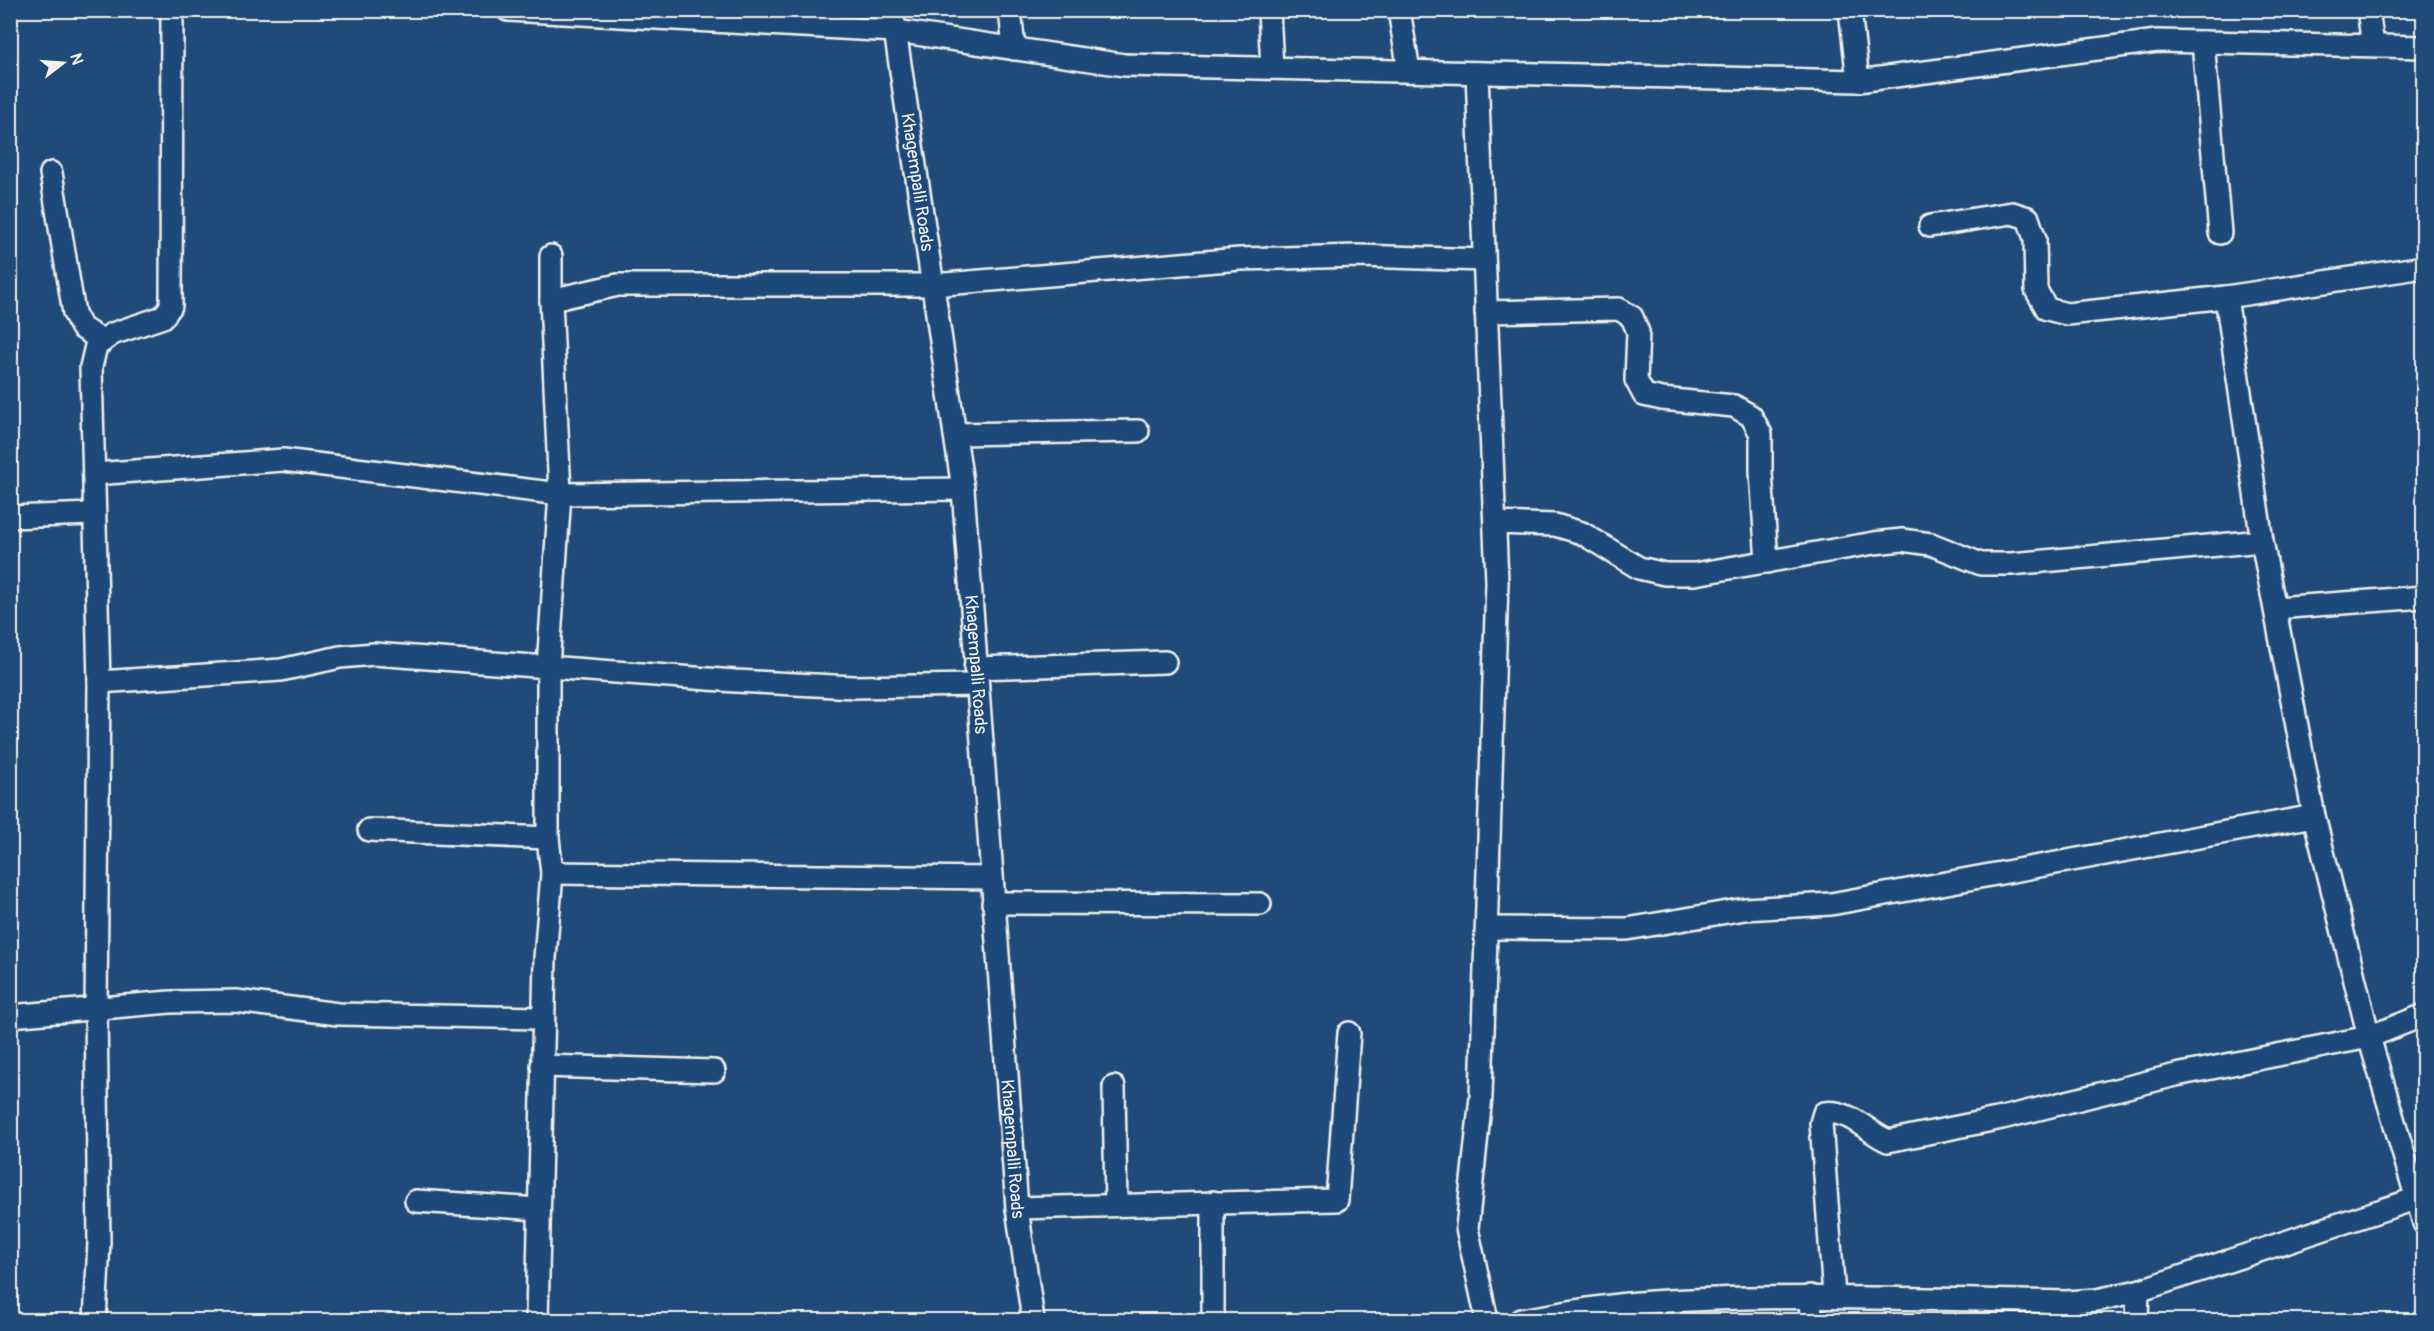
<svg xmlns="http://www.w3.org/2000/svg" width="2434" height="1331" font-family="Pangolin,sans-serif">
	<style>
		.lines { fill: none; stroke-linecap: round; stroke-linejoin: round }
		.minor-casing { stroke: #f4f1e8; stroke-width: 26 }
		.minor { stroke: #1f4a7a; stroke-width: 21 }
		.labels { text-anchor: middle; stroke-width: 4.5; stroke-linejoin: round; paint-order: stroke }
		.street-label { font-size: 18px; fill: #f4f1e8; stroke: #1f4a7a }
	</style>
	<rect width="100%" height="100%" fill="#1f4a7a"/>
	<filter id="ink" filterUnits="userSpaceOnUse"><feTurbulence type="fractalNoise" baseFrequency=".0167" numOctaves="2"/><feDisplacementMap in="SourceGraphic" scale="12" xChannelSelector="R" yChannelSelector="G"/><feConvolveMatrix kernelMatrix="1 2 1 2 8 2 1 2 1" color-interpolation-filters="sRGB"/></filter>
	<g filter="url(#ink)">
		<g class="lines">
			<!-- minor casing -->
			<g class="minor-casing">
				<g id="minor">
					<path d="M508 10 896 31 1124 65 1858 81 2157 41 2424 47"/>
					<path id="s1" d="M892 10 963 489 1017 1208 1033 1320"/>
					<path d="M1010 10 1014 49"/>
					<path d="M1269 10 1272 68"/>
					<path d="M1399 10 1409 71"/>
					<path d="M1850 10 1858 81"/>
					<path d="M2368 10 2373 45"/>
					<path d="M2203 42 2220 233"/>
					<path d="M1477 73 1497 582 1481 1097 1467 1228 1487 1320"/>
					<path d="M51 173 74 313 82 328 103 341"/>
					<path d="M1930 226 2012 213 2028 218 2035 239 2036 290 2047 309 2067 314 2226 297 2424 267"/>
					<path d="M2226 297 2262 541 2314 816 2369 1037 2424 1223"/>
					<path d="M551 300 618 285H933L1240 259 1359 256 1484 260"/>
					<path d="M1486 312 1619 309 1632 317 1638 332 1636 380 1644 395 1662 399 1734 406 1751 416 1761 434V472L1767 562"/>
					<path d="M955 434 1138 431"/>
					<path d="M94 474 283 460 560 494 963 489"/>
					<path d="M10 517 93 514"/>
					<path d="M1495 523 1555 525 1582 533 1639 568 1665 574H1695L1874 543 1902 540 1931 544 1981 564H2011L2262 541"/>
					<path d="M2275 608 2424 597"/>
					<path d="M975 668 1165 662"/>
					<path d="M99 682 281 670 340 657 374 654 735 681 854 687 976 685"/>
					<path d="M369 830 548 838"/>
					<path d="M552 873 992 878"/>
					<path d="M993 903 1260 904"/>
					<path d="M1487 928 1627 929 1745 909 1831 904 2314 816"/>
					<path d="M10 1016 170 1002 236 1001 338 1014 543 1018"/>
					<path d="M542 1066 714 1071"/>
					<path d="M1114 1087 1116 1205"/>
					<path d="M416 1201 539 1209"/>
					<path d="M1017 1208 1337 1200 1349 1033"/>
					<path d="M1810 1296 1811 1320"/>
					<path d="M1834 1296 1821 1123 1824 1113C1849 1109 1867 1132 1888 1141L2002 1118 2176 1075 2369 1037 2424 1015"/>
					<path d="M95 1320 99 1242 96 1010 99 682 91 367 96 346 112 334 163 317 171 306 172 10"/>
					<path d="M537 1320 545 958 552 873 548 838V667L560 494 551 300V256"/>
					<path d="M1213 1320V1202"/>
					<path d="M1521 1320C1560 1314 1598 1306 1638 1303 1780 1293 1922 1299 2065 1302L2097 1300 2138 1291 2424 1196"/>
					<path d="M2137 1320 2138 1291"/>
				</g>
			</g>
			<!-- minor -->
			<use href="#minor" class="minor"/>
		</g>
	</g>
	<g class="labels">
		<!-- street labels -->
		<g class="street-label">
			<text dy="6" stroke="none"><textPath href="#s1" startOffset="174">Khagempalli Roads</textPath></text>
			<text dy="6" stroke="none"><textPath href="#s1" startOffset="660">Khagempalli Roads</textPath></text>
			<text dy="6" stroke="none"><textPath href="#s1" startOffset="1146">Khagempalli Roads</textPath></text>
		</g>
	</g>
	<!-- margin -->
	<rect width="2434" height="1331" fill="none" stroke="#1f4a7a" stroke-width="36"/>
	<rect x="18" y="18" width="2398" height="1295" fill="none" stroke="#f4f1e8" stroke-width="2" filter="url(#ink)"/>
	<!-- north arrow -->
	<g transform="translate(63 63) rotate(73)" stroke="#1f4a7a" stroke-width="4.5" paint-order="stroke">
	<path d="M0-4.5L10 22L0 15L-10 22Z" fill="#f4f1e8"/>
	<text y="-9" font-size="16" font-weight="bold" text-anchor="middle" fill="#f4f1e8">N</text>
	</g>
</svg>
